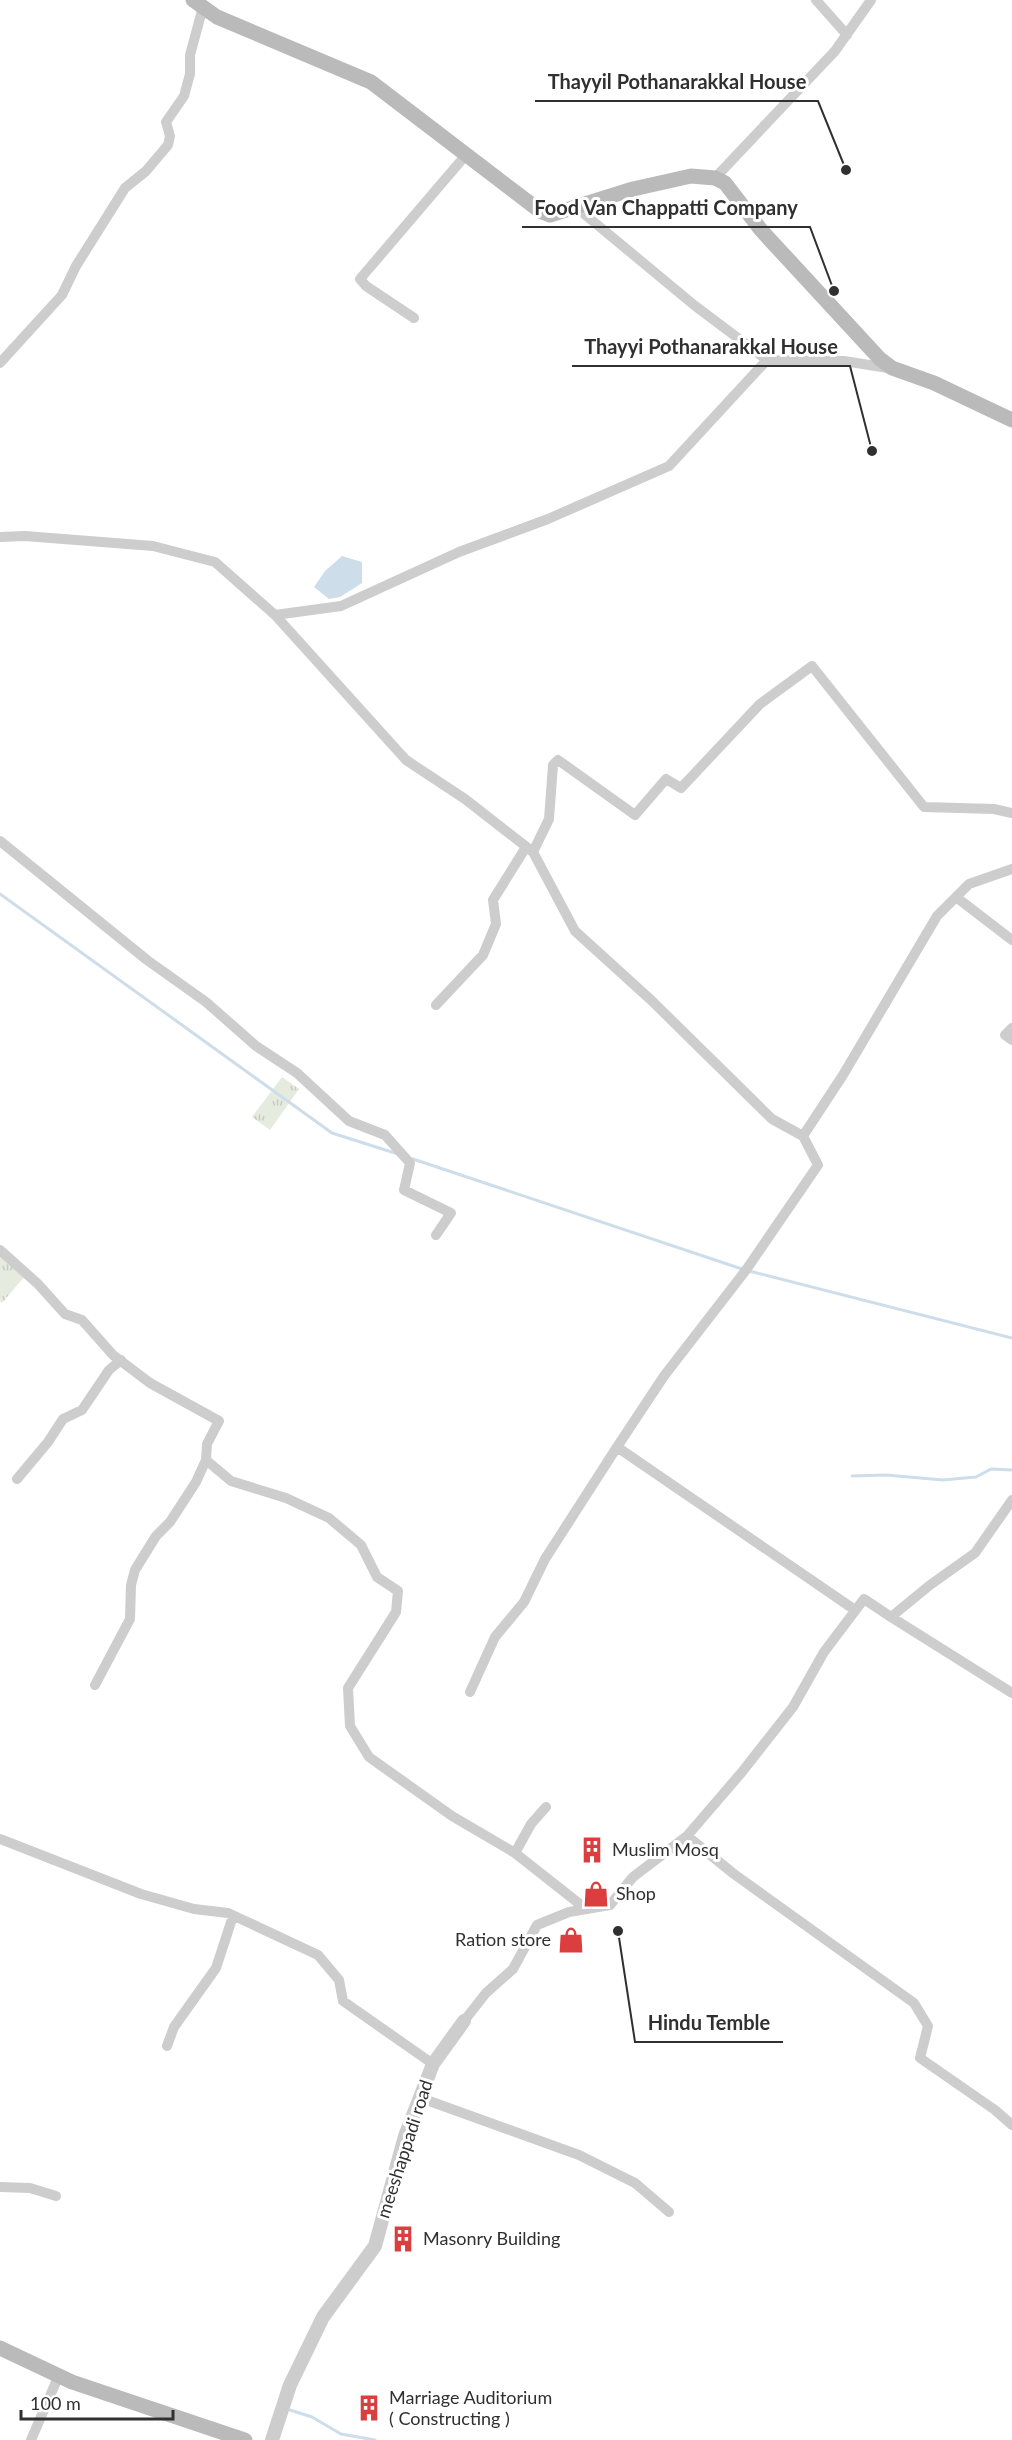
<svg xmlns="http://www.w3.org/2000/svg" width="1012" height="2440" font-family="Lato,sans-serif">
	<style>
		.park { fill: url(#park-tufts) }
		.water { fill: #cdddea }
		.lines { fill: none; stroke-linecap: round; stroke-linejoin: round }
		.stream { stroke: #cdddea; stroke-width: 3 }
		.minor { stroke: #cdcdcd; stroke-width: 10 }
		.tertiary { stroke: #cdcdcd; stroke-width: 14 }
		.secondary { stroke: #bababa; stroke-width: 15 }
		.labels { text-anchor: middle; stroke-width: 6; stroke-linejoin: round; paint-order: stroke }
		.poi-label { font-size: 18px; fill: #303030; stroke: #fff; text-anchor: start }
		.street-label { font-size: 18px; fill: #303030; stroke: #fff }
		.leader { fill: none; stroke: #303030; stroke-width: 2 }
		.callout-dot { fill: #303030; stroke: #fff; stroke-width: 2 }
		.callout-label { font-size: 20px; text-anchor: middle; font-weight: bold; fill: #303030; stroke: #fff; stroke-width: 6; stroke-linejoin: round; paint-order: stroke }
	</style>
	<defs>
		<pattern id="park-tufts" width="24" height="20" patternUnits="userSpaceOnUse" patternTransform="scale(1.5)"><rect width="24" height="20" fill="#e5ecdf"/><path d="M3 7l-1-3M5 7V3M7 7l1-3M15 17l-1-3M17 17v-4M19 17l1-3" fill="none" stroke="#c5cbc0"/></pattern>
	</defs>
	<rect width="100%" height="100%" fill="#fff"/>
	<!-- park -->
	<path class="park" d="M282 1077 299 1089 270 1130 252 1117Z
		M0 1255 25 1276 2 1303 0 1301Z"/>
	<!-- water -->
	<path class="water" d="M342 556 362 562V583L340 597 329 599 314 587 325 571Z"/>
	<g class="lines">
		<!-- stream -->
		<path class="stream" d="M0 894 332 1133 398 1154
			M413 1159 742 1269
			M749 1271 1012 1338
			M852 1476 886 1475 943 1480 976 1477 991 1469 1012 1470
			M290 2410 312 2417 341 2434 375 2440"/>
		<!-- minor -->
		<path class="minor" d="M816 0 847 35
			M715 178 835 51 871 0
			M577 208 694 305 767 360
			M414 318 366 286 360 279 465 156
			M0 363 62 295 76 266 125 188 146 171 168 145 170 136 166 122 184 96 190 74V55L203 7
			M0 537 25 536 153 546 215 562 275 615 341 606 459 552 548 519 669 466 767 360 844 361 888 368
			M275 615 406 760 465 799 533 852 575 931 651 1000 772 1119 803 1136 818 1165 746 1270 664 1376 617 1447 545 1559 524 1602 495 1637 470 1692
			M0 841 147 960 206 1002 256 1046 297 1073 349 1121 385 1135 410 1163 404 1190 451 1213 436 1235
			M533 852 549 819 553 765 558 760 635 815 666 779 681 788 760 704 812 666 924 807 994 809 1012 813
			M956 897 1012 940
			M436 1005 483 955 496 924 493 900 526 847
			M1012 1028 1005 1035 1012 1040
			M803 1136 843 1075 937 916 969 884 1012 869
			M0 1250 38 1284 65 1314 82 1320 113 1355 150 1383 219 1421 207 1444 206 1460 231 1481 286 1498 329 1518 361 1545 377 1577 398 1591 396 1612 348 1688 350 1726 369 1757 452 1816 515 1853 586 1909
			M617 1447 855 1610
			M17 1479 48 1442 63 1419 82 1410 109 1370 121 1360
			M891 1617 1012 1693
			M95 1685 130 1619 131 1585 135 1570 156 1536 170 1522 196 1482 206 1460
			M687 1836 734 1874 914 2003 928 2026 920 2058 995 2110 1012 2125
			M0 1839 141 1894 194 1909 228 1913 318 1955 339 1980 343 2001 433 2064
			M515 1853 531 1824 546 1807
			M464 2021 486 1993 513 1969 537 1925 569 1912 610 1905 633 1877 687 1836 742 1772 793 1707 824 1652 864 1599 891 1617 930 1585 975 1553 1012 1500
			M167 2046 174 2027 216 1968 233 1916
			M421 2098 579 2155 635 2183 669 2212
			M0 2187 30 2188 56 2196
			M31 2440 59 2375"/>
		<!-- tertiary -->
		<path class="tertiary" d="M272 2440 290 2385 323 2317 375 2246 405 2136 433 2064 464 2021"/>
		<!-- secondary -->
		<path class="secondary" d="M193 0 217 17 371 82 540 211 550 215 633 189 691 176 715 178 725 183 761 230 880 359 892 368 934 383 1012 420
			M0 2348 72 2382 245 2440"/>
	</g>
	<!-- icons -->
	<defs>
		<g id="building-bare" transform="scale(2.07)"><path d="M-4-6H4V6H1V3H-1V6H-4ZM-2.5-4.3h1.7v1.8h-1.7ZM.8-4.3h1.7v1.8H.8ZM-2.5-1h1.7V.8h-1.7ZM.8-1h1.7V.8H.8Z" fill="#db3e3f" stroke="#fff" stroke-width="2.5" paint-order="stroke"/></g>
		<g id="shop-bare" transform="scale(2.07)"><path d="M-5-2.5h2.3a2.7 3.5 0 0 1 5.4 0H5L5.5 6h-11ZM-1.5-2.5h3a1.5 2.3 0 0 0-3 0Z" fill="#db3e3f" stroke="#fff" stroke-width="2.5" paint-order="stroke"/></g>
	</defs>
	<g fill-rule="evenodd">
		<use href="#building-bare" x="592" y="1850"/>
		<use href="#shop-bare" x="596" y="1894"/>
		<use href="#shop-bare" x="571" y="1940"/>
		<use href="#building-bare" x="403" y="2239"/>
		<use href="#building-bare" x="369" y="2408"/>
	</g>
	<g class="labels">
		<!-- poi labels -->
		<g class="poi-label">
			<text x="612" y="1856">Muslim Mosq</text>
			<text x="616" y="1900">Shop</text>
			<text x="551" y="1946" text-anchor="end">Ration store</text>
			<text x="423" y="2245">Masonry Building</text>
			<text x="389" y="2404">Marriage Auditorium<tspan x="389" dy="21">( Constructing )</tspan></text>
		</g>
		<!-- street labels -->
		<g class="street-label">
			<text transform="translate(405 2149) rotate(-72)" y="6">meeshappadi road</text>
		</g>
	</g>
	<!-- callouts -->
	<path class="leader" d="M846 170L818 101H535M834 291L810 227H522M872 451L850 366H572M618 1931L635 2042H783"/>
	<g class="callout-dot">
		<circle cx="846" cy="170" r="6"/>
		<circle cx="834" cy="291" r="6"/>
		<circle cx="872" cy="451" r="6"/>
		<circle cx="618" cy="1931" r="6"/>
	</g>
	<g class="callout-label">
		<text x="677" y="89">Thayyil Pothanarakkal House</text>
		<text x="666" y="215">Food Van Chappatti Company</text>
		<text x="711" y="354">Thayyi Pothanarakkal House</text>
		<text x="709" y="2030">Hindu Temble</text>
	</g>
	<!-- scale -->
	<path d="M21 2410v9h152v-9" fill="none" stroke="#303030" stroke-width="3"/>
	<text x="30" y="2410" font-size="18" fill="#303030" stroke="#ffffff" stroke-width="4.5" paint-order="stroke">100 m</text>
</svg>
